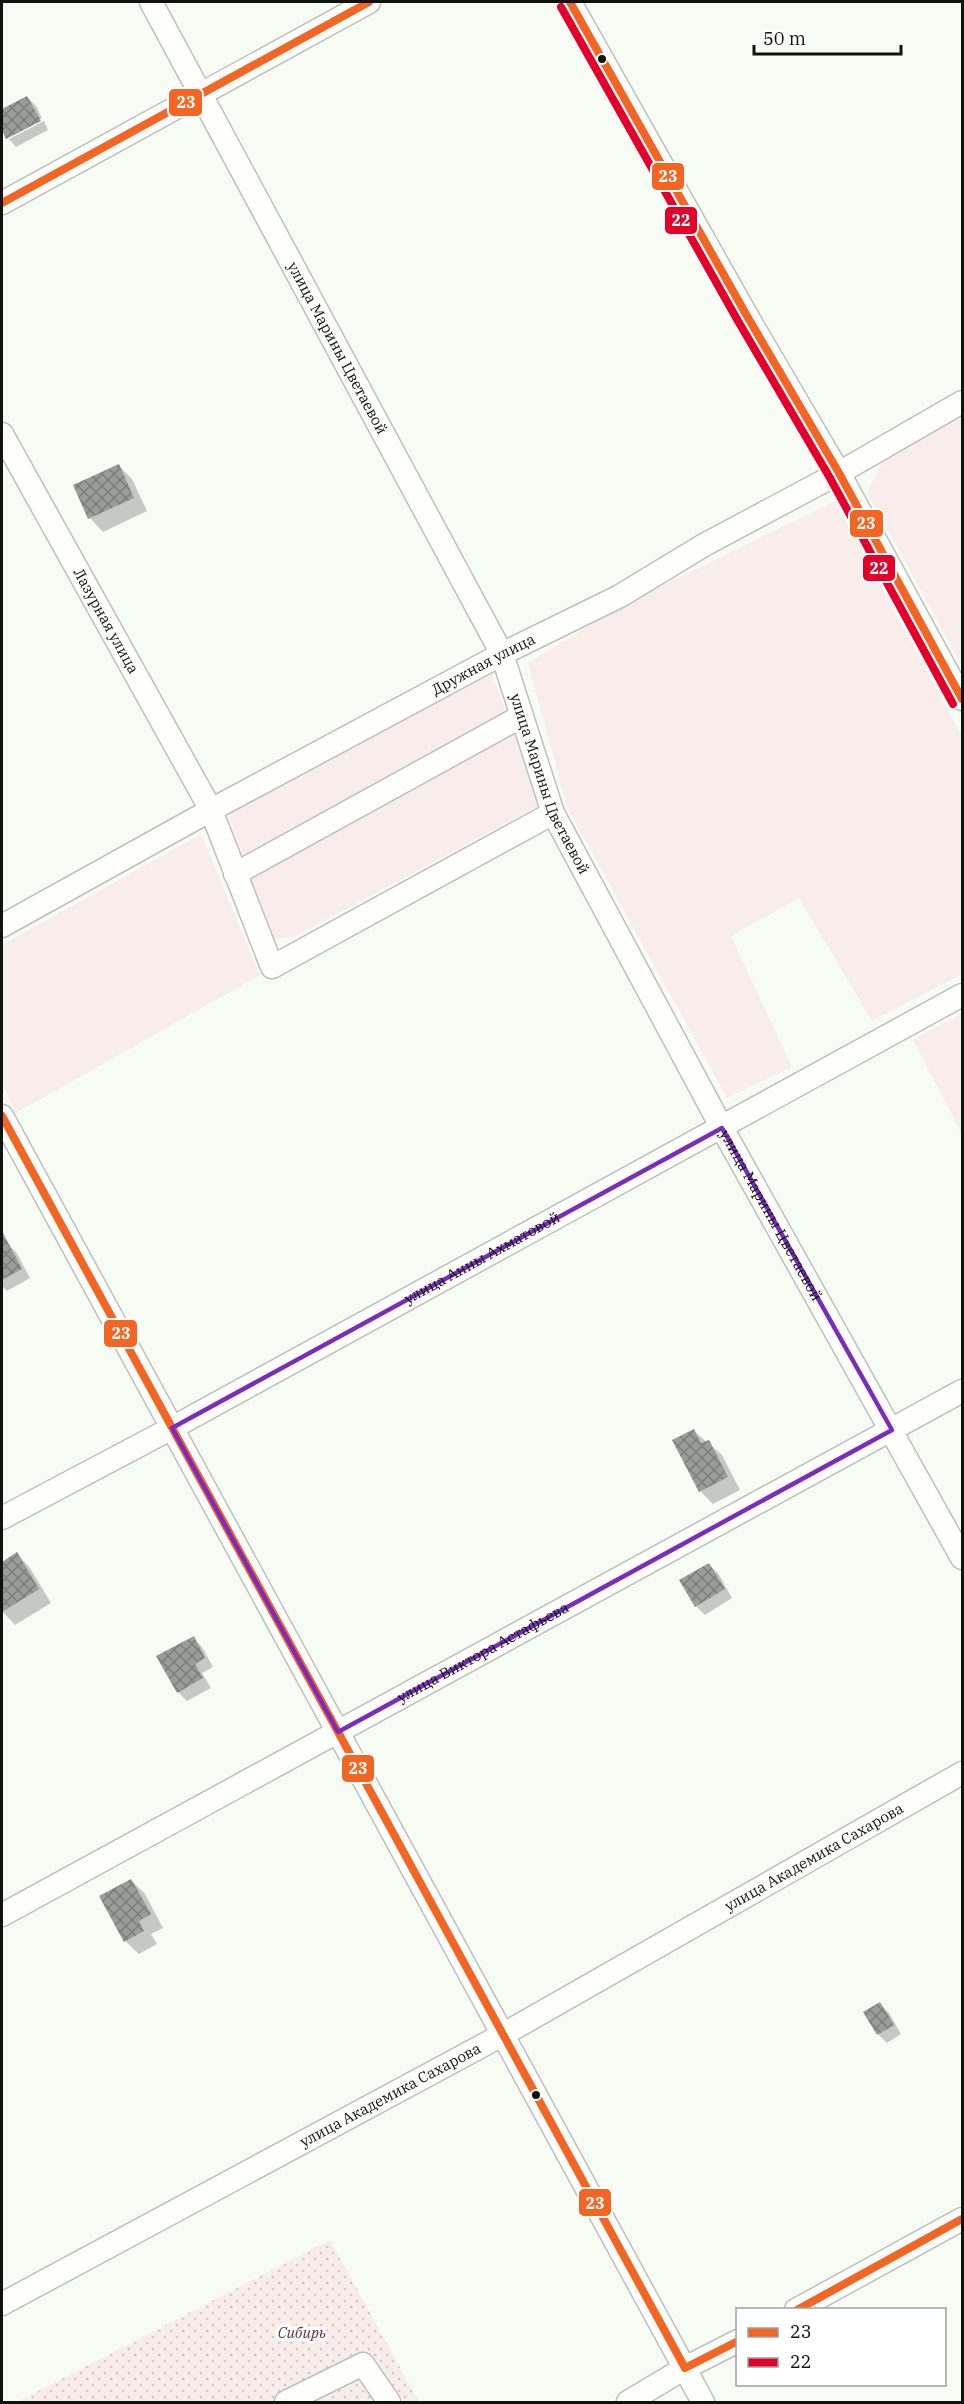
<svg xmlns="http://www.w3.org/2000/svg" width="964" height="2404" font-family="'IBM Plex Serif',serif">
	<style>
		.green { fill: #f9edec }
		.garden { fill: url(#garden-dots) }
		.shadow { fill: #0003 }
		.building { fill: url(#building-cross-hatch) }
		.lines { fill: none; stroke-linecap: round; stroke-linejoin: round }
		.minor-casing { stroke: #bcc0ba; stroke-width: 25 }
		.minor { stroke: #fefffd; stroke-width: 22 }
		.bus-1-casing { stroke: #fff; stroke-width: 12 }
		.bus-2-casing { stroke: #fff; stroke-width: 12 }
		.bus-1 { stroke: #f26522; stroke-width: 8 }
		.bus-2 { stroke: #e4002b; stroke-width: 8 }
		.marked { fill: none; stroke: #7b2cbf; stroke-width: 4.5; stroke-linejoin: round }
		.bus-dot { fill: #0f120d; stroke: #fff; stroke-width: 2 }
		.labels { text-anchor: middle; stroke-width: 6; stroke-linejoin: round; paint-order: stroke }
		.street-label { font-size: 15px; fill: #0f120d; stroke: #fff }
		.park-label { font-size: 15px; font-style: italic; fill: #63303b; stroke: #fff }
		.line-badge { stroke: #fff; stroke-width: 2 }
		.badge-label { font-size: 16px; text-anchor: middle; font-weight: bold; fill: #fff }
	</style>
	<defs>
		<pattern id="garden-dots" width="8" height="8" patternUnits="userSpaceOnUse" patternTransform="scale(1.5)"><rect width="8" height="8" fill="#f9edec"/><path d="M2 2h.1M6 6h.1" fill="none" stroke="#d4cac9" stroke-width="1.8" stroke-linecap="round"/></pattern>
		<pattern id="building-cross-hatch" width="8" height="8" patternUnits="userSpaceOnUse" patternTransform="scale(1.5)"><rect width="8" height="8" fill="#999d98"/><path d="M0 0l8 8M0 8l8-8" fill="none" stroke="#7b7f7a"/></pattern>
	</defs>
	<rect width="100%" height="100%" fill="#f6fcf4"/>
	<!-- green -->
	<path class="green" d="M962 415V665L867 493 887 453Z
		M835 501 962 736V974L872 1021 799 898 731 936 792 1067 727 1098 567 807 528 663 625 604Z
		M491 671 540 805 294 937 273 939 228 814Z
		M201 834 260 975 16 1113 2 1083V945Z
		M962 1013V1134L913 1040Z"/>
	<!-- garden -->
	<path class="garden" d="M330 2240 419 2402H17Z"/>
	<!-- shadow -->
	<path class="shadow" d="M27 97 36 106 42 118 8 136V139L2 127V111Z
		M44 121 48 130 16 147 9 139Z
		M118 465 132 479 147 511 103 532 90 518 75 486Z
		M7 1244 16 1252 30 1278 7 1291 2 1286V1247Z
		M694 1431 722 1455 740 1490 713 1504 700 1491Z
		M17 1554 30 1568 51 1603 15 1625 2 1611V1563Z
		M709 1565 718 1573 732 1598 705 1615 696 1606Z
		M193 1638 202 1647 213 1667 202 1673 211 1688 187 1701 178 1692Z
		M131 1880 145 1894 163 1928 151 1934 157 1944 139 1954 125 1941Z
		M880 2004 889 2013 901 2034 887 2043 878 2034Z"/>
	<!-- building -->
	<path class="building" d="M27 96 41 121 6 139 2 130V109Z
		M119 464 134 498 88 519 73 485Z
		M2 1231 22 1269 2 1280Z
		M694 1429 701 1443 709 1440 728 1477 699 1492 672 1440Z
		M17 1552 39 1589 2 1612V1562Z
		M709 1563 725 1589 695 1607 679 1580Z
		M194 1636 205 1658 195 1664 203 1678 177 1693 156 1656Z
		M131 1879 151 1914 139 1921 144 1931 124 1942 99 1896Z
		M880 2002 894 2025 877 2035 863 2012Z"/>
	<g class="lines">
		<!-- minor casing -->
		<g class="minor-casing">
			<g id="minor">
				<path id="s1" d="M151 2 502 654 553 813 722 1128 962 1558"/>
				<path d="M570 2 747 316 839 473 962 699"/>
				<path d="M2 203 369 2"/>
				<path id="s2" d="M2 434 211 810 272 967 553 813"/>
				<path d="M235 874 522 716"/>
				<path id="s3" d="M2 926 211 810 502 654 620 596 704 545 839 473 962 402"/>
				<path d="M2 1116 703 2402"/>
				<path id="s4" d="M2 1518 172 1428 962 995"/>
				<path id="s5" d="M2 1915 962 1391"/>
				<path id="s6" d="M2 2304 504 2034 962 1773"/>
				<path d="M796 2310 962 2219"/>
				<path d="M286 2402 363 2364 389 2402"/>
				<path d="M628 2402 685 2368 738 2341"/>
			</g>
		</g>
		<!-- minor -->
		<use href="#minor" class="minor"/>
		<!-- bus-1 casing -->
		<g class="bus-1-casing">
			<path id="bus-1" d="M570 2 747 316 839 473 962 699
				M2 203 369 2
				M2 1116 685 2368 738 2341
				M797 2310 962 2219"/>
		</g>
		<!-- bus-2 casing -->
		<g class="bus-2-casing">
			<path id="bus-2" d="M561 7 738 321 830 478 953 704"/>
		</g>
		<!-- bus-1 -->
		<use href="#bus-1" class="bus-1"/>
		<!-- bus-2 -->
		<use href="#bus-2" class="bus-2"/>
	</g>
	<!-- marked area -->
	<path class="marked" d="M722 1128 892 1430 338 1732 172 1428Z"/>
	<!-- markers -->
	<g class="bus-dot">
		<circle cx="602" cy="59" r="5"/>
		<circle cx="536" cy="2095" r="5"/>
	</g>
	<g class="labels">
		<!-- street labels -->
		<g class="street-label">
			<text dy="5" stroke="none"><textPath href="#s1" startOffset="393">улица Марины Цветаевой</textPath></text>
			<text dy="5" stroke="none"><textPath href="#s2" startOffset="214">Лазурная улица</textPath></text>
			<text dy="5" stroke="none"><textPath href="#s3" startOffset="548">Дружная улица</textPath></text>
			<text dy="5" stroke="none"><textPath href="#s1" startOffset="879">улица Марины Цветаевой</textPath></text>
			<text dy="5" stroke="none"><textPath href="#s1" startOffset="1365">улица Марины Цветаевой</textPath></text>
			<text dy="5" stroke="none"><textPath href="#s4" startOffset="546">улица Анны Ахматовой</textPath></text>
			<text dy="5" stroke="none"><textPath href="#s5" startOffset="548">улица Виктора Астафьева</textPath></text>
			<text dy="5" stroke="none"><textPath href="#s6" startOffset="927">улица Академика Сахарова</textPath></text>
			<text dy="5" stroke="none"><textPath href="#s6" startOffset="441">улица Академика Сахарова</textPath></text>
		</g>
		<!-- park labels -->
		<g class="park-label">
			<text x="302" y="2338">Сибирь</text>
		</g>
	</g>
	<g class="line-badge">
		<rect x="168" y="88" width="35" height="29" rx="6" fill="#f26522"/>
		<rect x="651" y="162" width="34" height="29" rx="6" fill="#f26522"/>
		<rect x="664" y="206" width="34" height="29" rx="6" fill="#e4002b"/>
		<rect x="849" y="509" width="35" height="29" rx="6" fill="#f26522"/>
		<rect x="862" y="554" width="34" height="28" rx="6" fill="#e4002b"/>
		<rect x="103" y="1319" width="35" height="29" rx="6" fill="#f26522"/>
		<rect x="341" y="1754" width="34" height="29" rx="6" fill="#f26522"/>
		<rect x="578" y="2188" width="34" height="29" rx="6" fill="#f26522"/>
	</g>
	<g class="badge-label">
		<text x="186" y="108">23</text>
		<text x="668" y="182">23</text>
		<text x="681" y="226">22</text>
		<text x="866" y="529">23</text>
		<text x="879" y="574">22</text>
		<text x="121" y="1339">23</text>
		<text x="358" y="1774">23</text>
		<text x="595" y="2209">23</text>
	</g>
	<!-- border -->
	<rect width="964" height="2404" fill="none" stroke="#0f120d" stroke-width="6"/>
	<!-- legend -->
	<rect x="736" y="2308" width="210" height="78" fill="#ffffff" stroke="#9fa09e" stroke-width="1.5"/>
	<rect x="748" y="2328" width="30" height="9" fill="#f26522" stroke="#9fa09e" stroke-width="1.5"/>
	<text x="790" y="2338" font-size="18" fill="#0f120d">23</text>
	<rect x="748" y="2358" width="30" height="9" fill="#e4002b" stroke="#9fa09e" stroke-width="1.5"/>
	<text x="790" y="2368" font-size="18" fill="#0f120d">22</text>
	<!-- scale -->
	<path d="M754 45v9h147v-9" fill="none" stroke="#0f120d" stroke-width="3"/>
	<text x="763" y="45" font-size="18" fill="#0f120d" stroke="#ffffff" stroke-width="4.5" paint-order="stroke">50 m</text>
</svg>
